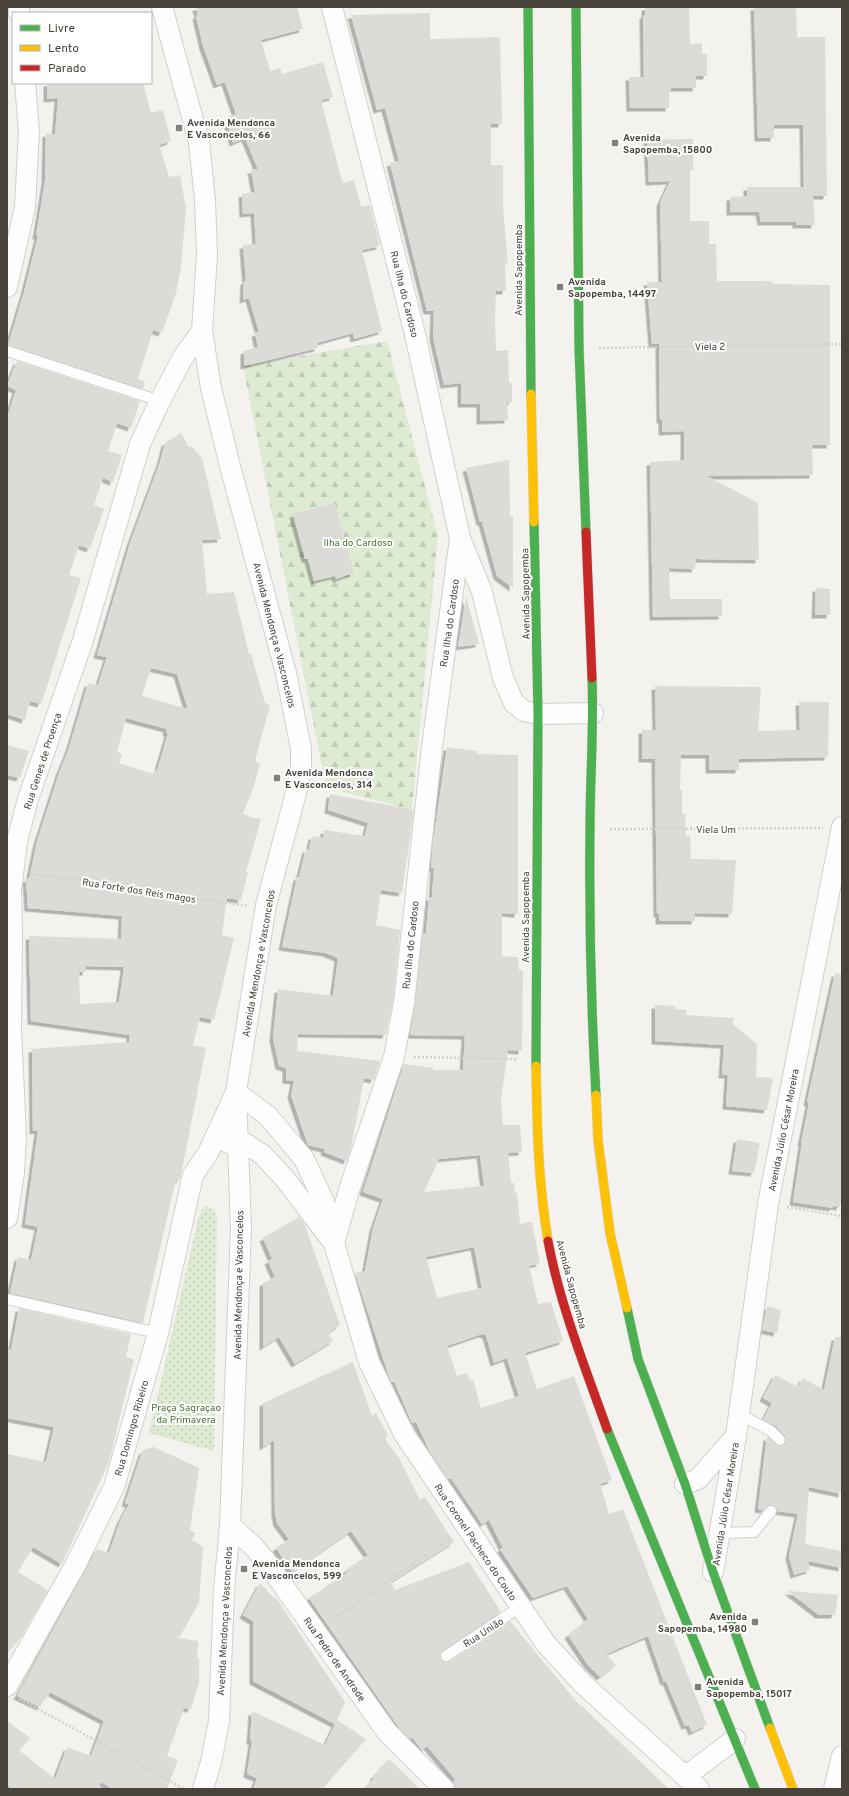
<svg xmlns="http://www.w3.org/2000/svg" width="849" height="1796" font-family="Overpass,sans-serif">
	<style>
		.forest { fill: url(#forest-firs) }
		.park { fill: url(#park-dots) }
		.building { fill: #dcdbd8; fill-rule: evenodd; filter: url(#shadow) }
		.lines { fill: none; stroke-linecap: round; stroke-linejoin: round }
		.lane-casing { stroke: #d1d0cc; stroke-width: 12 }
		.street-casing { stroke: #d1d0cc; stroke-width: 22 }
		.fast-casing { stroke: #d3d1c8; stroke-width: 10 }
		.slow-casing { stroke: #d3d1c8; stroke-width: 10 }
		.jam-casing { stroke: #d3d1c8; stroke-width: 10 }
		.path { stroke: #d2d2cd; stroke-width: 2.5; stroke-dasharray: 2 2; stroke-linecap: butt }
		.lane { stroke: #fdfdfd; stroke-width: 10 }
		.street { stroke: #fdfdfd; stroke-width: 20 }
		.fast { stroke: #4caf50; stroke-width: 9 }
		.slow { stroke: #ffc107; stroke-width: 9 }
		.jam { stroke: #c62828; stroke-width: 9 }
		.poi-dot { fill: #84817a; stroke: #fff; stroke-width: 1.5 }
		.labels { text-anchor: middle; stroke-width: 4; stroke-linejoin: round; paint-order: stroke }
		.poi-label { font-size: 10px; font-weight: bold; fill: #49443b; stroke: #fff; text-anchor: start }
		.street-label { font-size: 10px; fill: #49443b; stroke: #fff }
		.park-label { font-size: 10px; fill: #487434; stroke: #fff }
	</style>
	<defs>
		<pattern id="forest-firs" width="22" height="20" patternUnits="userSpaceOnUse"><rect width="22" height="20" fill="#dfead2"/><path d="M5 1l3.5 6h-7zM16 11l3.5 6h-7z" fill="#c1cab5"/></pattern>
		<pattern id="park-dots" width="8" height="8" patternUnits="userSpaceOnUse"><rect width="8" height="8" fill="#dfead2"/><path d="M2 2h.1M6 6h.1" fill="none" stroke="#c1cab5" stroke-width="1.8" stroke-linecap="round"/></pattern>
		<filter id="shadow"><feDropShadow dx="-3.5" dy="3.5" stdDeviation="0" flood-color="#0004"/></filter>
	</defs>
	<rect width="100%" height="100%" fill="#f3f2ef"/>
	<!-- forest -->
	<path class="forest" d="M387 341 438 536 412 810 326 787 243 366Z"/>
	<!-- park -->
	<path class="park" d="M206 1206 214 1209 217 1215 214 1451 149 1433 198 1219 202 1210Z"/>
	<!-- building -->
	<path class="building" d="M196 7H297L303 29 261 40 270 71 280 68 282 74 323 62 333 97 321 100 339 170 343 183 354 180 361 207 370 205 380 246 362 250 382 331 354 339 353 333 317 343 318 348 244 366V351L258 347 255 333 259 332 249 298 243 300 244 281H246L243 245 256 244 254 213 243 214 242 194 255 192 251 170 258 169 245 138 233 143 226 118 236 114 225 82 217 85 203 46 196 16 198 15Z
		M645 7H689L690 44 702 43V54H707V76H696V88H671V91H669V108H630L629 77H644L643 15H645Z
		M754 7H796L797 37H825L827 196H813L815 225H796V222H761L759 212H730V197L747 196V187H804L803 125H774V138H758Z
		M430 13V39L500 37 502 124H491V165H503V207L508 264 505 263 506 291H496L495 320 496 351 508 350 509 383H512V402H507L508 420 480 421V404H461V383L444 385 433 337 434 311H427L390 163 399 161 385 108 377 110 351 15Z
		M47 83H143L151 113 163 110 171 141 159 145 169 177 180 175 186 208 181 267 176 293 162 333 153 330 138 379 145 382 143 389 8 345 24 292 38 236H36L45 181 46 133 55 135 58 98 47 99Z
		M693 139V170H690V221H709V244H716L717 281H766L773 282V284L830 285V445H812L813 475 707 476 758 503 759 560 696 559 695 569 669 568 670 599H722V616L653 617 650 462 684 460V431L662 432V420H660L659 344H652L647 282H662L660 203 670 181 649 182 647 140Z
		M17 361 140 401 131 428 117 423 108 451 122 455 113 482 103 478 94 505 104 509 90 549 79 545 69 575 81 578 47 686 41 704 30 701 25 720 7 714V418L16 390 7 386Z
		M181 433 189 447 191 446 202 458 221 539 202 540 207 594 234 592 249 654H251L265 703 270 705 255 761 260 763 254 786 243 814 250 816 249 817 261 819 246 872H248L241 900 227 898 222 935 234 938 214 1020 200 1017 193 1045 206 1048 180 1180 176 1179 143 1323 10 1293 18 1257 31 1260 38 1227 25 1224 38 1130 33 1131 32 1049 129 1042 130 1035 31 1021 29 936 121 939 122 916 28 908 26 878 29 879 37 841 59 773 69 748 88 683 98 685 107 657 97 655 130 543 160 462 165 443ZM151 668 177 674 188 709 142 696ZM126 718 167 729 166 733H168L157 771 154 770 153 774 119 763 122 754 117 752ZM86 966 124 967 119 1002 80 1004 79 972H86Z
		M509 460 510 516H513V588L497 576 482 522H480L466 468Z
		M335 503 354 573 336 579 335 576 314 581 308 559H305L293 514Z
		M816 588 830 589V615H815Z
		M466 597 479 644 458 647Z
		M655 686 761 687 758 731 800 730 799 702H829L828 757 739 759V770H709V755H681L680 790H682V814H685L686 836H690L691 859 736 860 732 914 695 913V921H659V914H657L655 759H642V730H656Z
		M7 745 29 751 20 778 7 775Z
		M447 747 477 751V754L518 755V914L502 913V956L518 957 519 970H523L522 1051 508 1050 501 1099 503 1125H520L522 1152 508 1153 511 1183H514L515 1193 517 1192 520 1224 532 1222 540 1263 529 1266 538 1304 551 1302 563 1341 525 1353 537 1389 574 1376 612 1480 600 1484 609 1514 623 1509 707 1725 692 1732 689 1725 685 1726 666 1681 664 1682 648 1636 606 1654 616 1665 600 1677 588 1665 568 1635 588 1619 567 1586 533 1598 500 1549 503 1548 489 1520 482 1524 451 1478 448 1479 430 1452 416 1422 412 1423 394 1381 391 1382 390 1379 355 1273 365 1271 373 1228 383 1199 363 1192 404 1064 433 1068V1070H463L465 1036 410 1035 415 1004 423 933H426L429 897H432L434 868H431L433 842ZM480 1155 484 1186 424 1192 439 1159ZM474 1247 482 1288 437 1298 426 1257ZM482 1334 486 1335 494 1363 507 1358 519 1396 481 1408 473 1380 470 1381 467 1373 457 1376 447 1346Z
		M330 794 414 810 402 893 381 890 376 925 400 930 393 1001 386 1035 298 1034 297 1051 380 1061 374 1080 364 1078 351 1148 347 1161 324 1152 325 1149 308 1145 291 1095 294 1081 286 1080V1068L279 1066 273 1038 278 989 333 996 338 958 326 953 282 947 297 877H299L306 849 309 850 312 836 323 838 324 830 365 836 368 823 328 810Z
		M835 973 842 974V1204H840V1207L833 1206V1208L793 1202 802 1143H801L809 1103 807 1102Z
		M655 1005 675 1006V1009L687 1010 686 1015 734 1018 733 1024 757 1044 756 1077 773 1078 767 1110 726 1106 728 1075H722L724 1045 655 1041Z
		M737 1139 760 1143 754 1173 732 1171Z
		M299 1217 304 1223 309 1237 340 1325 328 1333 333 1341 295 1364 279 1337 263 1347V1283L275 1277 268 1261 272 1259 263 1238Z
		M767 1306 781 1310 777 1333 762 1330Z
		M19 1308 131 1334 126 1357 134 1359 109 1462 62 1564 33 1547 18 1572 48 1590 22 1636 7 1654V1454L46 1462 54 1427 7 1418V1349L11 1350Z
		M835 1337H842V1494L809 1487 805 1544 842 1551V1568L808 1561 810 1570 794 1575 789 1556 798 1514 777 1511 775 1506 772 1505H768L764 1510 758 1509 767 1436 779 1446 784 1445 786 1441 785 1436 776 1426 763 1420 772 1403 763 1398 775 1375 798 1387 803 1378 824 1390Z
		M353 1362 372 1416 376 1413 388 1436 385 1439 399 1458 420 1500 425 1497 454 1542 391 1582 395 1590 469 1562 501 1612 442 1651 440 1656 441 1660 446 1662 450 1661 510 1621 580 1706 581 1705 669 1789H455L453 1782 456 1780 427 1746 422 1750 412 1737 410 1739 400 1729 309 1598 348 1572 346 1570 368 1555 351 1531 292 1572 276 1548 289 1539 277 1523 275 1513 274 1440 263 1447V1403Z
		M154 1447 199 1468 190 1530 195 1533 192 1540 203 1547 199 1603 179 1638 198 1641 197 1658H199V1683L191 1709 184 1708 167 1756 178 1760 167 1789H113L101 1782 98 1789H11L7 1783V1721L30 1738 19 1750 55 1779 67 1747 91 1756 104 1721 50 1692 48 1696 46 1695 40 1707 17 1696 97 1549 109 1553 120 1521 129 1504 125 1503 142 1452 145 1449Z
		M260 1583 274 1598 275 1596 345 1702 337 1720 366 1739 322 1789H253L257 1778 247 1774 252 1741H250L252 1711 325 1745 335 1724 253 1681V1621L243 1615Z
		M788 1591 838 1595 835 1615H819Z
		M389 1759 420 1789H364L374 1778 373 1777Z"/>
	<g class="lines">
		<!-- lane casing -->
		<g class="lane-casing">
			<path id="lane" d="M7 351 160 401
				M7 1299 158 1333
				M739 1414 771 1431 780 1440
				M720 1533 754 1532 771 1511
				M446 1656 520 1607"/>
		</g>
		<!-- street casing -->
		<g class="street-casing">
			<path id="street" d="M19 7V13
				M162 7 199 142 205 200 207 255 202 331 211 388 230 466 286 673 301 748V770L296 793 266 905 236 1092 241 1228 230 1525 224 1590 219 1721 211 1762 203 1789
				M332 7 414 330 460 538 432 747 404 1003 394 1057 350 1187 334 1243
				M7 287 25 207 29 131 25 83
				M460 538 482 592 503 678 514 703 524 711 538 714 593 713
				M228 1143 237 1138 263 1155 285 1179 330 1238
				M7 1218 14 1173 16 1136 11 1029 12 933 11 890 17 841 28 799 83 640 140 444 160 401 183 357 202 331
				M685 1484 698 1479 736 1436
				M230 1525 253 1546 265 1560 387 1732 444 1789
				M713 1572 736 1436 768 1204 842 827
				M7 1686 76 1564 114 1487 158 1333 193 1175 208 1153 236 1092 268 1116 304 1159 324 1202 334 1243 369 1362 404 1434 546 1644 583 1684 699 1789
				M686 1776 735 1739
				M834 1789 842 1756"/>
		</g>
		<!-- fast casing -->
		<g class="fast-casing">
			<path id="fast" d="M528 7 531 394
				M576 7 579 348 586 532
				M534 522 538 714 536 1066
				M592 678C594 728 590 779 590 829 589 918 591 1007 596 1095
				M627 1308 638 1359 685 1484 713 1572 770 1728
				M607 1429 755 1789"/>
		</g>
		<!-- slow casing -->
		<g class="slow-casing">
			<path id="slow" d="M531 394 534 522
				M536 1066C537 1126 538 1181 548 1241
				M596 1095 598 1140 610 1233 627 1308
				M770 1728 793 1789"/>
		</g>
		<!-- jam casing -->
		<g class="jam-casing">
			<path id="jam" d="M586 532 592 678
				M548 1241C560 1305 585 1367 607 1429"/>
		</g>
		<!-- path -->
		<path class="path" d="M599 348 842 344
			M610 829 823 828
			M31 874 100 882 149 892 248 906
			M414 1057 517 1059
			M787 1207 842 1216
			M332 1620 451 1538
			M20 1699 184 1789"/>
		<!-- lane -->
		<use href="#lane" class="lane"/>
		<!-- street -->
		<use href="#street" class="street"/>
		<!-- fast -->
		<use href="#fast" class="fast"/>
		<!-- slow -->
		<use href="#slow" class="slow"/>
		<!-- jam -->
		<use href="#jam" class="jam"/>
	</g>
	<!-- markers -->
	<g class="poi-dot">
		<rect x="175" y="124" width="8" height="8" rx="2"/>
		<rect x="611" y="139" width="8" height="8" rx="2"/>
		<rect x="556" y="283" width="8" height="8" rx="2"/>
		<rect x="273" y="774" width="8" height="8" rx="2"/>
		<rect x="240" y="1565" width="8" height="8" rx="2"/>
		<rect x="751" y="1618" width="8" height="8" rx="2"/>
		<rect x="694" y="1683" width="8" height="8" rx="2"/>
	</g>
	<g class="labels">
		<!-- poi labels -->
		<g class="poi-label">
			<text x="187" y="126">Avenida Mendonca<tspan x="187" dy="12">E Vasconcelos, 66</tspan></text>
			<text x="623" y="141">Avenida<tspan x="623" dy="12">Sapopemba, 15800</tspan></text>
			<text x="568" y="285">Avenida<tspan x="568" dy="12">Sapopemba, 14497</tspan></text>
			<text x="285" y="776">Avenida Mendonca<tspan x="285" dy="12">E Vasconcelos, 314</tspan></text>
			<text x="252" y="1567">Avenida Mendonca<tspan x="252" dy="12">E Vasconcelos, 599</tspan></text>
			<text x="747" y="1620" text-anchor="end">Avenida<tspan x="747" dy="12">Sapopemba, 14980</tspan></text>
			<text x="706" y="1685">Avenida<tspan x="706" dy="12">Sapopemba, 15017</tspan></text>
		</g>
		<!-- street labels -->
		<g class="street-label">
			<text transform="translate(518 270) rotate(-90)" y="4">Avenida Sapopemba</text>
			<text transform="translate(405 294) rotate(76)" y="4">Rua Ilha do Cardoso</text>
			<text transform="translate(710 346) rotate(-1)" y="4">Viela 2</text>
			<text transform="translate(525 594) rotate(-91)" y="4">Avenida Sapopemba</text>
			<text transform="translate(449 623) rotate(-82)" y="4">Rua Ilha do Cardoso</text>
			<text transform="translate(275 635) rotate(76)" y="4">Avenida Mendonça e Vasconcelos</text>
			<text transform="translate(42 761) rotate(-72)" y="4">Rua Genes de Proença</text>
			<text x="716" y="833">Viela Um</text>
			<text transform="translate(139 890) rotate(9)" y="4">Rua Forte dos Reis magos</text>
			<text transform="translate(525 917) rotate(-90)" y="4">Avenida Sapopemba</text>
			<text transform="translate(410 945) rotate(-84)" y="4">Rua Ilha do Cardoso</text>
			<text transform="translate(258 963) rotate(-80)" y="4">Avenida Mendonça e Vasconcelos</text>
			<text transform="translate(783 1130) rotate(-79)" y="4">Avenida Júlio César Moreira</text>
			<text transform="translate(572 1284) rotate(75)" y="4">Avenida Sapopemba</text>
			<text transform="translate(238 1285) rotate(-89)" y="4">Avenida Mendonça e Vasconcelos</text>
			<text transform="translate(131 1428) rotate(-74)" y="4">Rua Domingos Ribeiro</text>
			<text transform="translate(725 1504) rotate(-81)" y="4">Avenida Júlio César Moreira</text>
			<text transform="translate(476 1542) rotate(56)" y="4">Rua Coronel Pacheco do Couto</text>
			<text transform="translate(224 1621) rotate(-87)" y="4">Avenida Mendonça e Vasconcelos</text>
			<text transform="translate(483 1632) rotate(-33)" y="4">Rua União</text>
			<text transform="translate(335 1659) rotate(55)" y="4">Rua Pedro de Andrade</text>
		</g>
		<!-- park labels -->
		<g class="park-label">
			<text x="358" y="546">Ilha do Cardoso</text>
			<text x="186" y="1411">Praça Sagraçao<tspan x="186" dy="12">da Primavera</tspan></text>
		</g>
	</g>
	<!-- border -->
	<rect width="849" height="1796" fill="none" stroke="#49443b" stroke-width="16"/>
	<!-- legend -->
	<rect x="12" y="12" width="140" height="72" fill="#ffffff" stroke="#b6b4b1"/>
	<rect x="20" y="25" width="20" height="6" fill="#4caf50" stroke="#b6b4b1"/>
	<text x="48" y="32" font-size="12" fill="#49443b">Livre</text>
	<rect x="20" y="45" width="20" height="6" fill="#ffc107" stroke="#b6b4b1"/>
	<text x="48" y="52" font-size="12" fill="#49443b">Lento</text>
	<rect x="20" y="65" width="20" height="6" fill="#c62828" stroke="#b6b4b1"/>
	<text x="48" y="72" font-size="12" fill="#49443b">Parado</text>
</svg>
